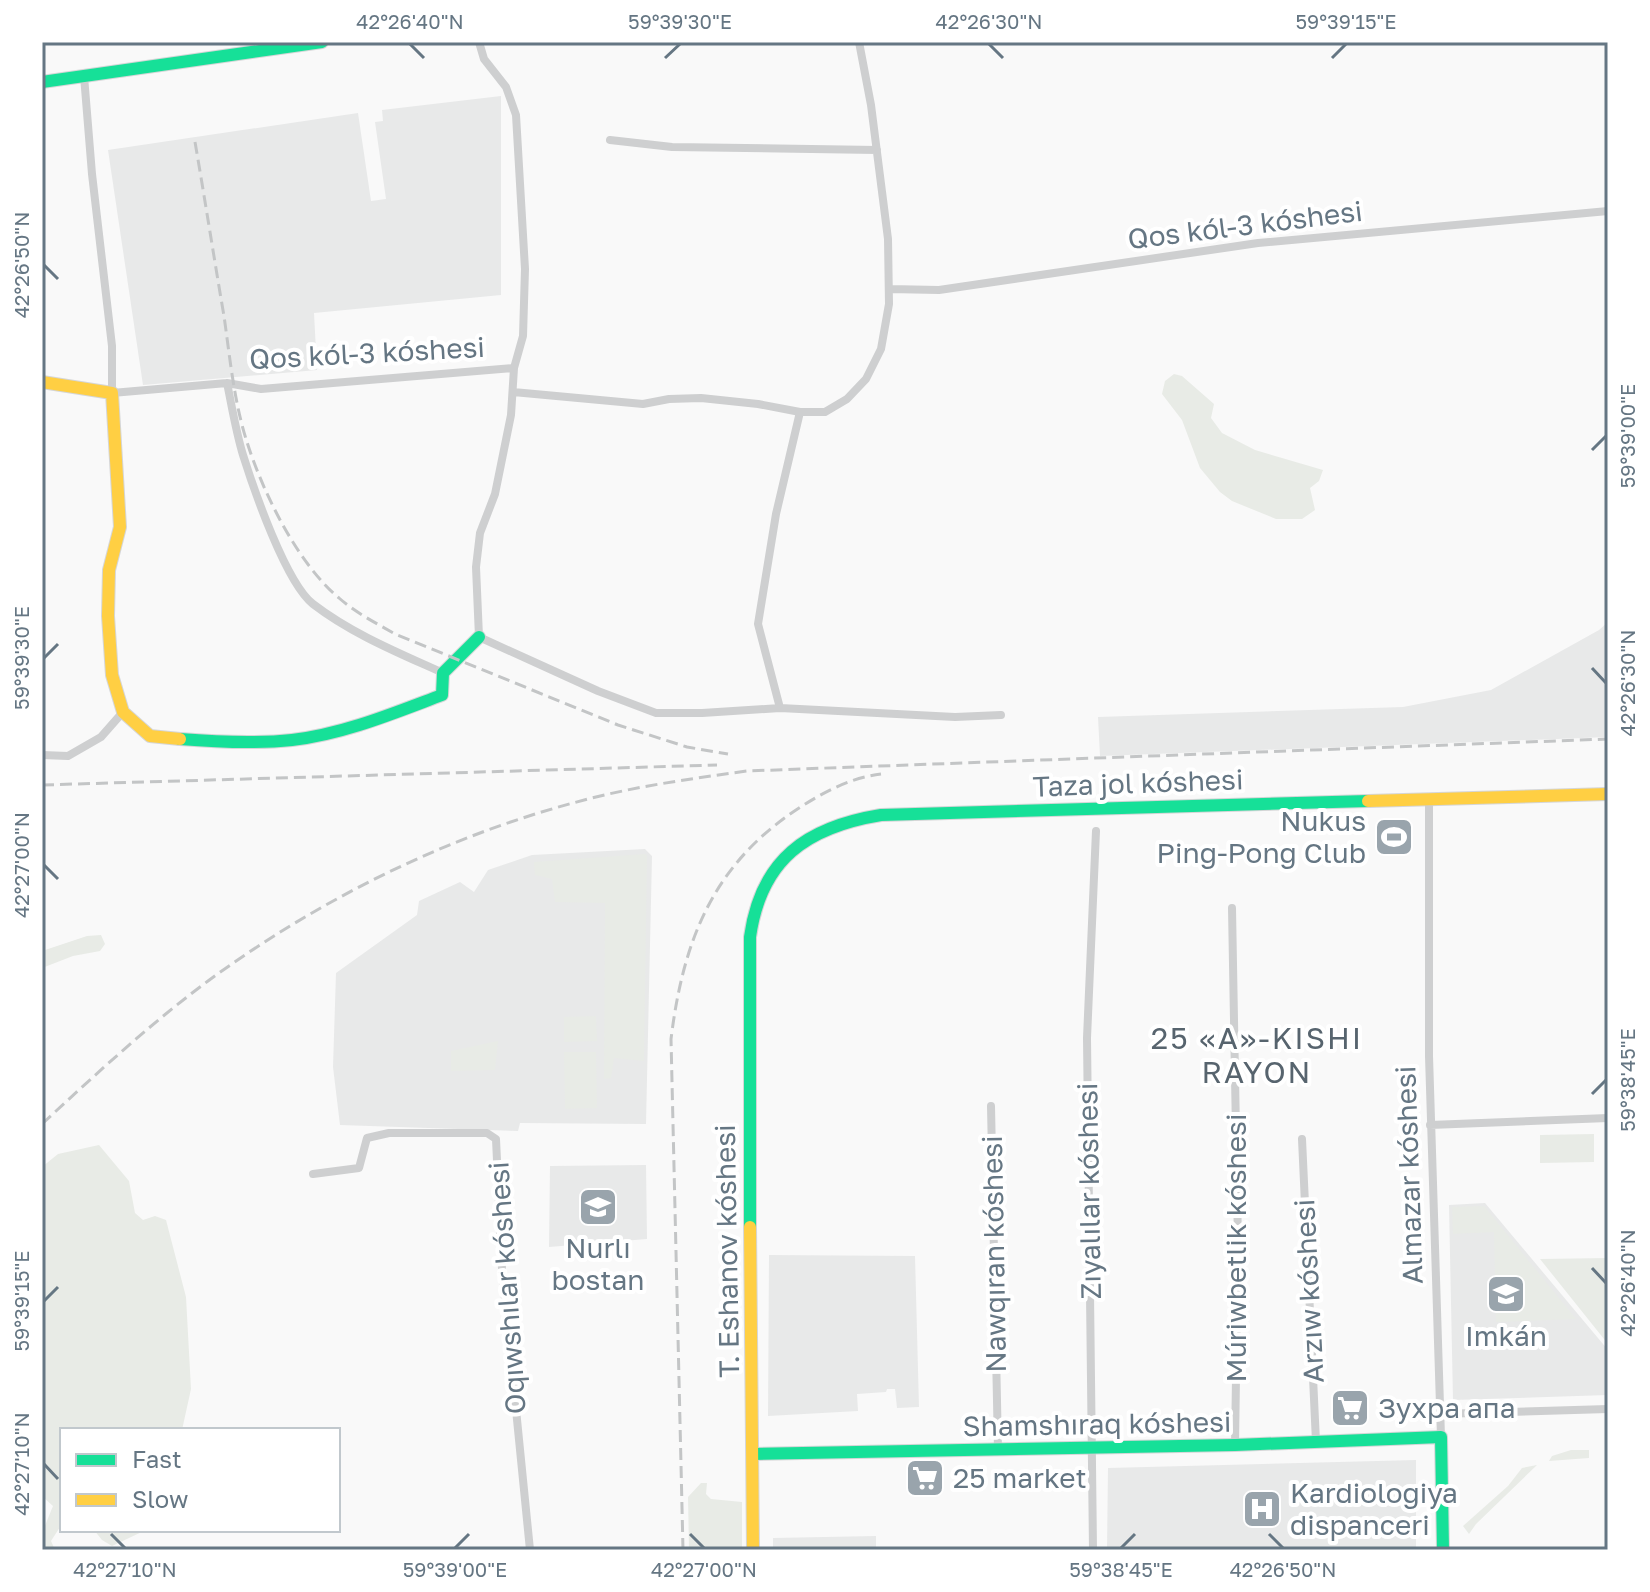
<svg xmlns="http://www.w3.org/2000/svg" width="1650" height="1592" font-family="'Golos Text',sans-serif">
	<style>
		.built { fill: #e8e9e9 }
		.green { fill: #e8ebe6 }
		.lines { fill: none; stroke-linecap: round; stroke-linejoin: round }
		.fast-casing { stroke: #d5d6d7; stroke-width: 14 }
		.slow-casing { stroke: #d5d6d7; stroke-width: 14 }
		.street { stroke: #cecfd0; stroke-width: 8 }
		.fast { stroke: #16e098; stroke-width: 12 }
		.slow { stroke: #ffcf43; stroke-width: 12 }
		.rail { stroke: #c3c5c6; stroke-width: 3; stroke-dasharray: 12 6; stroke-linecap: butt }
		.ticks { fill: none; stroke: #657683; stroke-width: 3 }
		.labels { text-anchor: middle; stroke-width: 8; stroke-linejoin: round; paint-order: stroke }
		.street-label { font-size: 28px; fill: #657683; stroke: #fff }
		.poi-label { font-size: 28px; fill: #657683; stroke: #fff; text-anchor: start }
		.neighbourhood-label { font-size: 30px; letter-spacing: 2px; fill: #57646e; stroke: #fff }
		.neatline { fill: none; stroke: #657683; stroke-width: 3 }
		.ticks-label { font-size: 20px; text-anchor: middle; fill: #657683 }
	</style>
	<rect width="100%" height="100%" fill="#f9f9f9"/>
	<!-- built -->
	<path class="built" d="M501 96V295L314 313 317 370 143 385 108 150 358 113 371 201 386 199 375 122 383 121 382 110Z
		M1608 622V737L1100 756 1098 717 1403 707 1491 690 1599 630Z
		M645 849 652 856 646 1124 520 1123 518 1131 340 1125 333 1067 336 973 417 915 419 901 460 882 474 892 488 870 532 855Z
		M646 1165 647 1239 549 1247 550 1166Z
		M1485 1203 1608 1350V1395L1453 1400 1449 1205Z
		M769 1255 915 1256 919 1407 897 1408 895 1389H887L886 1392 857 1394 858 1411 768 1416Z
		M1416 1460V1550H1107L1108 1468Z
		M876 1536V1550H773V1538Z"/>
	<!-- green -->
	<path class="green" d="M1174 374 1182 376 1214 404 1211 418 1222 433 1255 450 1323 470 1319 481 1310 488 1315 510 1302 519H1276L1232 501 1220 492 1200 468 1182 420 1162 394 1165 381Z
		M645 854 647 856 644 1061 614 1058 611 1078 604 1079 605 903 555 902 552 879 535 875 534 862Z
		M101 935 105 944 100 951 73 956 42 968V951L87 936Z
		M596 1016 597 1041 564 1042V1017Z
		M498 1041 495 1070 451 1071V1051Z
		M564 1052H596L597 1108 565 1109Z
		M1594 1134V1162L1540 1163V1135Z
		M99 1145 129 1181 135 1213 143 1220 155 1216 166 1220 186 1297 191 1389 182 1430H62V1524L51 1541 55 1550H42V1533L53 1506 43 1497 42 1492V1167L58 1154Z
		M1484 1206 1576 1319 1496 1322 1494 1232 1453 1234 1452 1207Z
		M1608 1258V1344L1540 1259Z
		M1571 1450H1589V1458L1549 1461 1552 1456Z
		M1537 1465 1476 1524 1469 1534 1463 1526 1508 1486 1522 1468Z
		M701 1483H707L706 1494 711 1499 742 1502V1550H689L688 1497Z
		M94 1530H146L112 1546 102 1540Z"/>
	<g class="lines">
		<!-- fast casing -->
		<g class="fast-casing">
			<path id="fast" d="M42 82 322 42
				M180 739C217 742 255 744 292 740 344 734 394 713 442 695L443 673 479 637
				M750 1227V937C761 859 807 827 881 815L1368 801
				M754 1454 1235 1445 1441 1437 1443 1550"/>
		</g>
		<!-- slow casing -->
		<g class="slow-casing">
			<path id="slow" d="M42 382 112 393 120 527 109 570 108 616 112 675 123 712 150 736 180 739
				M1368 801 1608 794
				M750 1227 753 1550"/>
		</g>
		<!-- street -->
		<path class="street" d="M479 42 484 59 506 87 516 115 525 269 523 336 514 368 511 415 495 494 480 533 476 567 479 637 598 691 656 713H702L780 708 955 717 1001 715
			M84 76 92 174 112 346V393L227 383 261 389 514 368
			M610 140 672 147 877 150
			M889 289 939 290 1258 243 1608 211
			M227 383C232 407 236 432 243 455 254 490 286 583 313 604 352 634 399 653 443 673
			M513 392 643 404 669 399 701 398 758 404 800 412H825L847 399 866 379 881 349 889 304 888 239 871 105 859 42
			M780 708 758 624 776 514 800 412
			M42 755 68 756 101 737 123 712
			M1429 799V1056L1441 1437
			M1232 908 1238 1244 1235 1445
			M991 1106 998 1450
			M1430 1125 1608 1118
			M1302 1139 1316 1442
			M313 1174 359 1168 367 1138 389 1133H487L496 1139 502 1269 530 1550
			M1440 1414 1608 1409
			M1093 1550 1087 1038 1096 831"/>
		<!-- fast -->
		<use href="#fast" class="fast"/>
		<!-- slow -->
		<use href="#slow" class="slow"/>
		<!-- rail -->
		<path class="rail" d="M195 142C205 200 214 258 224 316 230 358 234 402 247 442 263 493 298 564 339 598 356 613 376 623 395 634L618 725 687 747 728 754
			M42 785 717 765
			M42 1124C96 1074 150 1024 208 981 317 901 443 838 573 803 630 787 689 779 747 771L1608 739
			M683 1550 671 1039C683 942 712 866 796 810 822 793 849 778 881 774"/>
	</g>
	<!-- ticks -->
	<path class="ticks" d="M410 44 424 58M989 44 1003 58M665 58 680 44M1332 58 1346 44M44 265 58 279M1592 450 1606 436M44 658 58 644M1592 668 1606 683M44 865 58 879M1592 1094 1606 1080M1592 1268 1606 1283M44 1301 58 1287M44 1464 58 1479M111 1534 125 1548M690 1534 704 1548M1269 1534 1283 1548M455 1548 469 1534M1121 1548 1135 1534"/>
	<!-- icons -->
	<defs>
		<g id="stadium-square" transform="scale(2)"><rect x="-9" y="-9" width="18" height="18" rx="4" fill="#99a4ac" stroke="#fff"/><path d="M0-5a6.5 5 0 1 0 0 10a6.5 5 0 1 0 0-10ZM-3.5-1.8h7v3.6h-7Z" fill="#fff"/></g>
		<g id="school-square" transform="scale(2)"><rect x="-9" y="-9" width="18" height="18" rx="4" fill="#99a4ac" stroke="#fff"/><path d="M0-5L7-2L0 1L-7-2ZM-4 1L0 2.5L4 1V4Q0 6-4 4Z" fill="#fff"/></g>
		<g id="supermarket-square" transform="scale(2)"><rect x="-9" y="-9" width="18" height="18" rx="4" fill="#99a4ac" stroke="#fff"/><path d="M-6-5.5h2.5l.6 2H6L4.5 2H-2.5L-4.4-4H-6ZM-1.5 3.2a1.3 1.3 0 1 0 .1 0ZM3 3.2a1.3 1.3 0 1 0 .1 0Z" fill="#fff"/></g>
		<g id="hospital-square" transform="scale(2)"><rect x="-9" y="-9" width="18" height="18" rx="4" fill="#99a4ac" stroke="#fff"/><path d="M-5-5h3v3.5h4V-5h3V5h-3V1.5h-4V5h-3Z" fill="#fff"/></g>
	</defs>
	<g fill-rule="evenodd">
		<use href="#stadium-square" x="1394" y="837"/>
		<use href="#school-square" x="598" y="1207"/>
		<use href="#school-square" x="1506" y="1294"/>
		<use href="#supermarket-square" x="1350" y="1408"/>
		<use href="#supermarket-square" x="925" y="1478"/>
		<use href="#hospital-square" x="1262" y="1509"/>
	</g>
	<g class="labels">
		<!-- street labels -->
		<g class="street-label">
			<text transform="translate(1245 225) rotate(-7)" y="10">Qos kól-3 kóshesi</text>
			<text transform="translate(367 353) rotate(-3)" y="10">Qos kól-3 kóshesi</text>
			<text transform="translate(1138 783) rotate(-2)" y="10">Taza jol kóshesi</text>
			<text transform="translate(1409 1175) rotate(-92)" y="10">Almazar kóshesi</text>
			<text transform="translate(1089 1191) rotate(-91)" y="10">Zıyalılar kóshesi</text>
			<text transform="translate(1236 1248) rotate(-90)" y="10">Múriwbetlik kóshesi</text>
			<text transform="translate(727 1251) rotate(-91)" y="10">T. Eshanov kóshesi</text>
			<text transform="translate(994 1254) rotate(-91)" y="10">Nawqıran kóshesi</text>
			<text transform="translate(507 1288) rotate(-94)" y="10">Oqıwshılar kóshesi</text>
			<text transform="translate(1309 1291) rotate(-93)" y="10">Arzıw kóshesi</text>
			<text transform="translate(1097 1424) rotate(-1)" y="10">Shamshıraq kóshesi</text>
		</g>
		<!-- poi labels -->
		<g class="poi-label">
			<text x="1366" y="831" text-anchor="end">Nukus<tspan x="1366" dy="32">Ping-Pong Club</tspan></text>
			<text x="598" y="1258" text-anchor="middle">Nurlı<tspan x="598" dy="32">bostan</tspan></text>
			<text x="1506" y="1346" text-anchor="middle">Imkán</text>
			<text x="1378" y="1418">Зухра апа</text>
			<text x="953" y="1488">25 market</text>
			<text x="1290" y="1503">Kardiologiya<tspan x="1290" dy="32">dispanceri</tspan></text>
		</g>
		<!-- neighbourhood labels -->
		<g class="neighbourhood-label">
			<text x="1257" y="1049">25 «A»-KISHI<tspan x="1257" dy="34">RAYON</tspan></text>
		</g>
	</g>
	<!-- border -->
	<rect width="1650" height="1592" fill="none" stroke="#ffffff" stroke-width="88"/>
	<!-- legend -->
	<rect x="60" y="1428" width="280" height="104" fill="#ffffff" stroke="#c1c8cd" stroke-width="2"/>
	<rect x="76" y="1454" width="40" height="12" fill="#16e098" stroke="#c1c8cd" stroke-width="2"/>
	<text x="132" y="1468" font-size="24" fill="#657683">Fast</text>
	<rect x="76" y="1494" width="40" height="12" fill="#ffcf43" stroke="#c1c8cd" stroke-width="2"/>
	<text x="132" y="1508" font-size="24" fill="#657683">Slow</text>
	<rect x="44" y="44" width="1562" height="1504" class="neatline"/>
	<g class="ticks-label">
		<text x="410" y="29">42°26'40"N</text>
		<text x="680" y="29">59°39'30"E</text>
		<text x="989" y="29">42°26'30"N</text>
		<text x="1346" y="29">59°39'15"E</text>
		<text transform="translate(22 265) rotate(-90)" y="7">42°26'50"N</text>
		<text transform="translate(1628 436) rotate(-90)" y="7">59°39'00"E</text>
		<text transform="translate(22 658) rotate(-90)" y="7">59°39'30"E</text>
		<text transform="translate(1628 683) rotate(-90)" y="7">42°26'30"N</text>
		<text transform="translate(22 865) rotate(-90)" y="7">42°27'00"N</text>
		<text transform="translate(1628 1080) rotate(-90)" y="7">59°38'45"E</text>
		<text transform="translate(1628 1283) rotate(-90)" y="7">42°26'40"N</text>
		<text transform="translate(22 1301) rotate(-90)" y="7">59°39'15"E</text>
		<text transform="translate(22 1464) rotate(-90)" y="7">42°27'10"N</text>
		<text x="125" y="1577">42°27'10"N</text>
		<text x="455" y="1577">59°39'00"E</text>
		<text x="704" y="1577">42°27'00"N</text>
		<text x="1121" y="1577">59°38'45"E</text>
		<text x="1283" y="1577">42°26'50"N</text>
	</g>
</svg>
